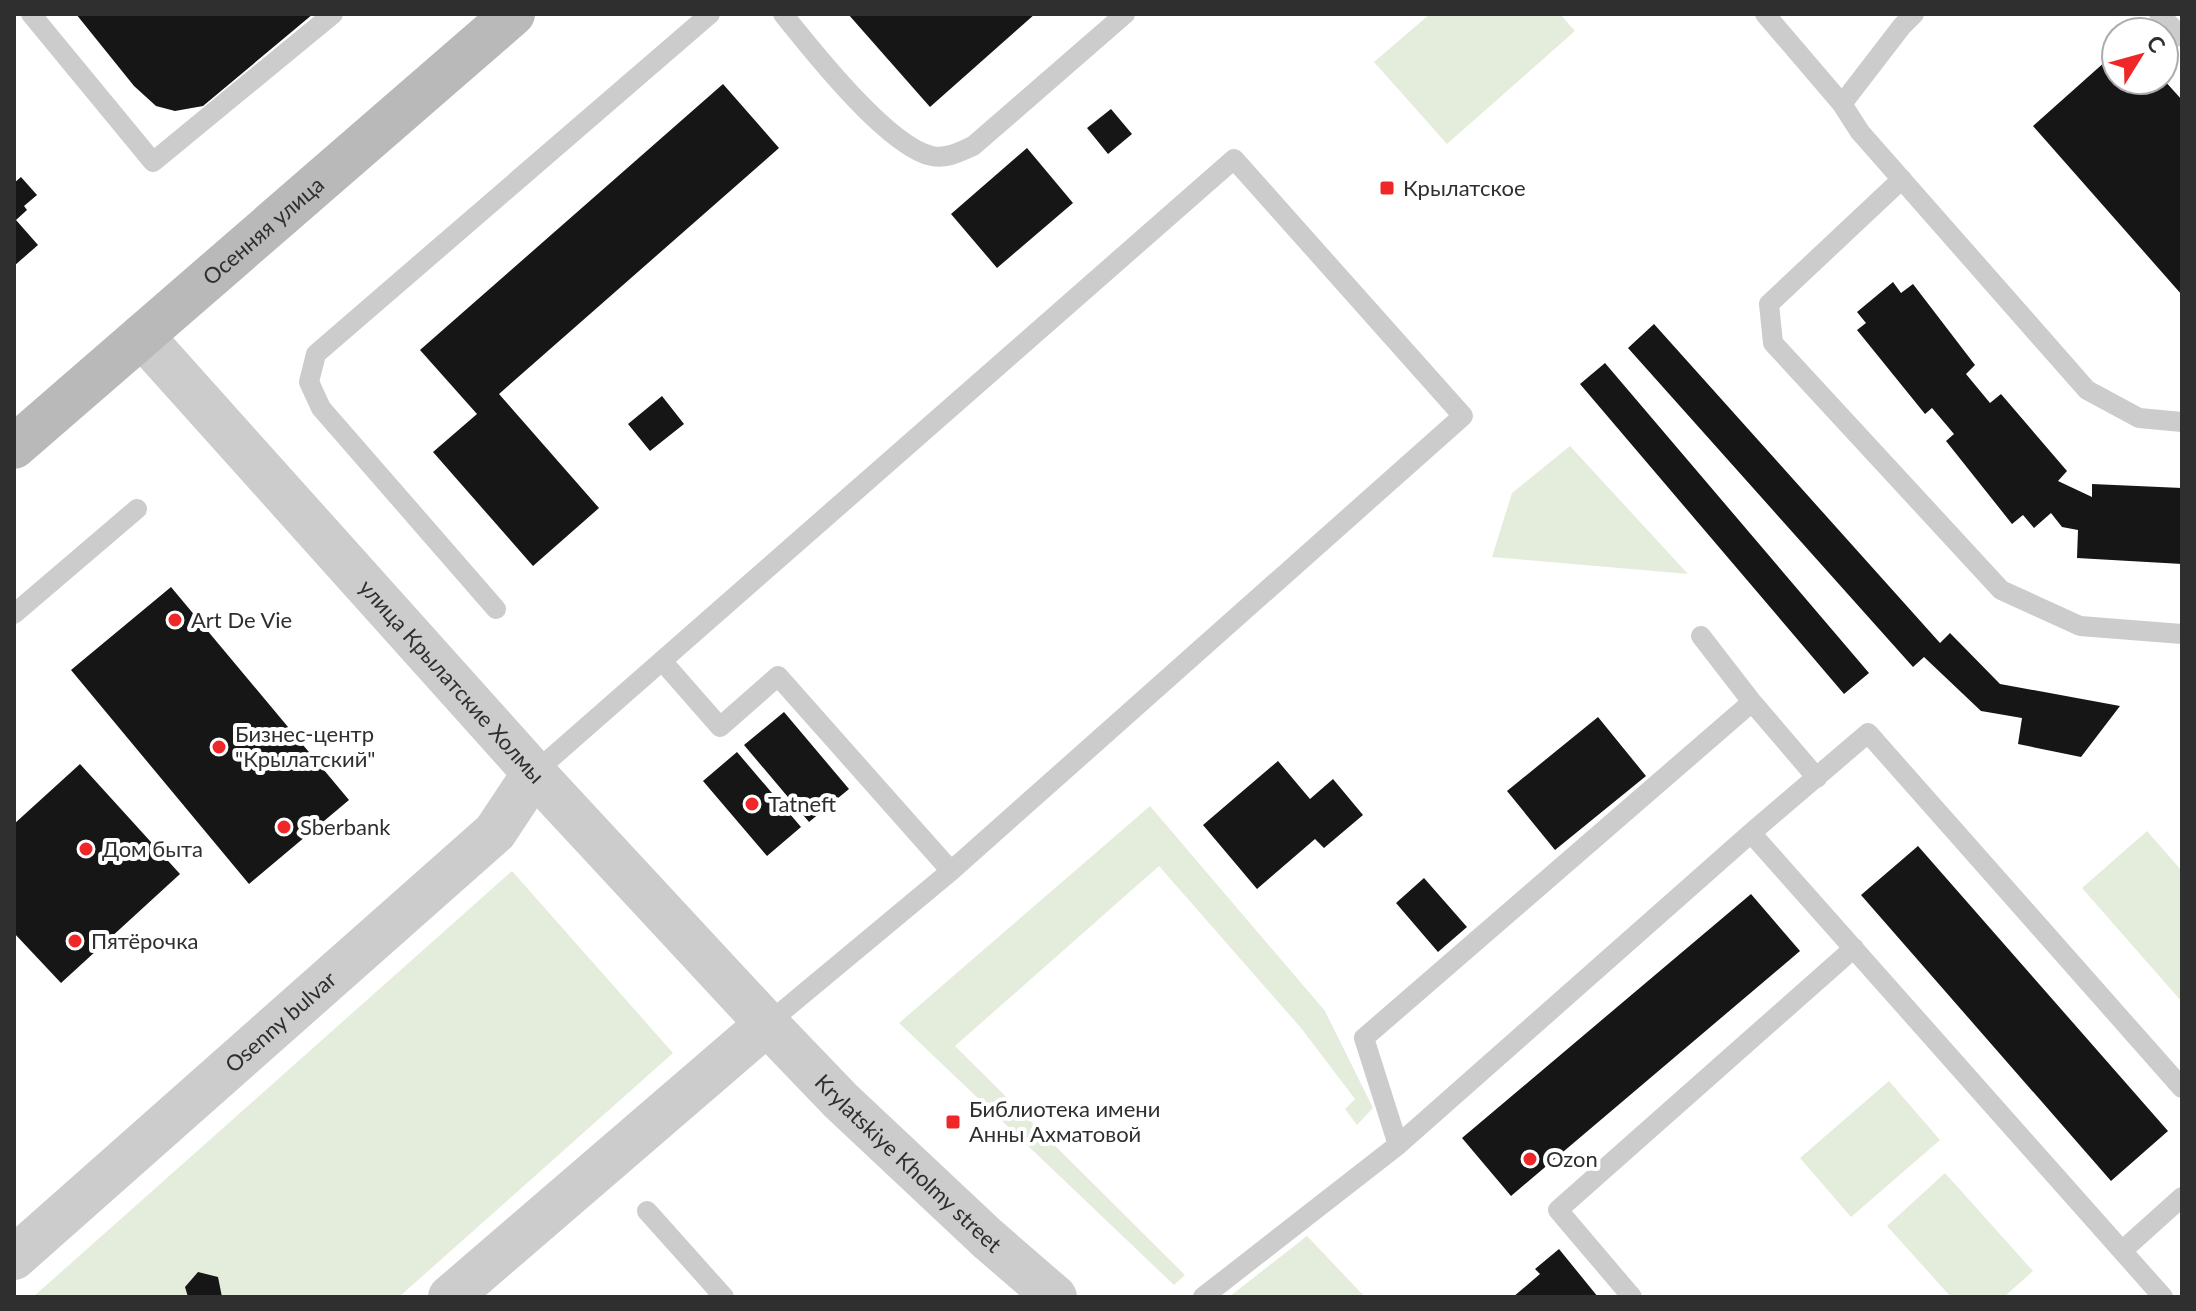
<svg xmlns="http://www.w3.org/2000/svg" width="2196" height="1311" font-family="Lato,sans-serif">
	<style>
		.green { fill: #e4eddb }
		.building { fill: #161616 }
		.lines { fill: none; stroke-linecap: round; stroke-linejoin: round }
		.service { stroke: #ccc; stroke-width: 20 }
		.tertiary { stroke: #ccc; stroke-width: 44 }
		.secondary { stroke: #b9b9b9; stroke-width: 44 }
		.poi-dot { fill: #ef2729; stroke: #fff; stroke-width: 3 }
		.labels { text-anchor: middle; stroke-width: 8; stroke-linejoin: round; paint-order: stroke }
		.poi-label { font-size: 22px; fill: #2f2f2f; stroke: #fff; text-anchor: start }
		.street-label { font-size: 22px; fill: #2f2f2f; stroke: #fff }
	</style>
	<rect width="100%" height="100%" fill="#fff"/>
	<!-- green -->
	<path class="green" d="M1430 14H1560L1575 31 1447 144 1374 62Z
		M1570 446 1688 574 1492 557 1512 493Z
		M1150 806 1325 1011 1373 1108 1357 1125 1345 1109 1355 1099 1301 1028 1159 866 955 1046 1185 1275 1174 1285 899 1023Z
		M2147 831 2182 871V1002L2082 888Z
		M512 871 673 1053 399 1297H33Z
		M1889 1081 1940 1140 1851 1217 1800 1158Z
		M1945 1173 2033 1271 2004 1297H1951L1887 1226Z
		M1307 1236 1365 1297H1229Z"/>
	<!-- building -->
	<path class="building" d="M76 14H313L203 106 175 111 156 106 134 86Z
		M848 14H1035L930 107Z
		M2116 52V80H2164L2182 100V295L2033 126Z
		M723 84 779 148 499 394 599 508 533 566 433 452 477 414 420 350Z
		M1111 109 1132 134 1108 154 1087 128Z
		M1027 148 1073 203 997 268 951 214Z
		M21 177 37 195 24 206 27 210 16 220 38 245 14 266V183Z
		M1893 282 1901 293 1913 284 1975 365 1966 374 1990 403 2001 394 2067 471 2058 481 2092 497V484L2182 488V564L2077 558 2078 530 2062 527 2051 513 2034 528 2023 515 2012 524 1946 441 1954 434 1932 408 1925 414 1857 330 1866 323 1857 312Z
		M1654 324 1940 643 1950 633 2000 684 2120 706 2081 757 2018 744 2022 718 1981 711 1924 657 1913 667 1628 348Z
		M1605 363 1869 673 1844 694 1580 384Z
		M662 396 684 424 650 451 628 424Z
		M171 587 349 800 249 884 71 670Z
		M784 712 849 789 809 822 744 745Z
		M1598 717 1646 776 1555 850 1507 791Z
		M737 752 801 827 767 856 703 781Z
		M1278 761 1310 799 1333 779 1363 815 1324 848 1315 839 1257 889 1203 825Z
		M80 764 180 874 61 983 14 933V824Z
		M1918 846 2168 1131 2111 1181 1861 895Z
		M1424 878 1467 927 1438 952 1396 903Z
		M1751 894 1800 951 1511 1196 1462 1138Z
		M1559 1249 1598 1297H1513L1540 1274 1535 1269Z
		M198 1272 218 1277 222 1297H188L185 1287Z"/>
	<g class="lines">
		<!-- service -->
		<path class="service" d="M31 14 153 162 333 14
			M783 14C812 50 888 147 932 156 947 159 959 152 973 146L1125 14
			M1765 14 1842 104 1860 132 2087 390 2139 418 2182 422
			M2159 14 2182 37
			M1842 104 1902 26 1914 14
			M1902 179 1769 304 1773 343 2001 590 2080 626 2182 634
			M496 609 321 408 309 382 316 354 710 14
			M14 614 137 509
			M1701 636 1752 702
			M663 662 720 727 778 676 951 871
			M534 773 1234 159 1463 416 951 871 767 1024
			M1751 833 2163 1297
			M1398 1145 1364 1038 1752 702 1817 778
			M647 1211 724 1297
			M2123 1250 2182 1197
			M1203 1297 1398 1145 1751 833 1868 733 2182 1088
			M1632 1297 1558 1210 1854 948"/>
		<!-- tertiary -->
		<g class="tertiary">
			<path id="s1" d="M142 336 534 773 767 1024 841 1101 988 1239 1055 1297"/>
			<path id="s2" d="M14 1258 495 832 534 773"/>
			<path d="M450 1297 767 1024"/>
		</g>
		<!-- secondary -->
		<path class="secondary" id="s3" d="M14 447 513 14"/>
	</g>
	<!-- markers -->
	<g class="poi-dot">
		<rect x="1379" y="180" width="16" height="16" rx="4"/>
		<circle cx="175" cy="620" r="8"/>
		<circle cx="219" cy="747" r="8"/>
		<circle cx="752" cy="804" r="8"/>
		<circle cx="284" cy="827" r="8"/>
		<circle cx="86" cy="849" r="8"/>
		<circle cx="75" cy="941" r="8"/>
		<rect x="945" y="1114" width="16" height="16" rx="4"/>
		<circle cx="1530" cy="1159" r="8"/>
	</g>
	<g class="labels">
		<!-- poi labels -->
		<g class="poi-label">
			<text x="1403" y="196">Крылатское</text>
			<text x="191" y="628">Art De Vie</text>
			<text x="235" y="742">Бизнес-центр<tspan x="235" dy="25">"Крылатский"</tspan></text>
			<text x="768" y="812">Tatneft</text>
			<text x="300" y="835">Sberbank</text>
			<text x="102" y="857">Дом быта</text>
			<text x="91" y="949">Пятёрочка</text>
			<text x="969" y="1117">Библиотека имени<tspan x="969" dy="25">Анны Ахматовой</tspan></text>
			<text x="1546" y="1167">Ozon</text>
		</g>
		<!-- street labels -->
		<g class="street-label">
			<text dy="8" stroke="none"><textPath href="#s3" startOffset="330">Осенняя улица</textPath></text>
			<text dy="8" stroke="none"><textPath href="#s1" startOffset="464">улица Крылатские Холмы</textPath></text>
			<text dy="8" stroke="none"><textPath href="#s2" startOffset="356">Osenny bulvar</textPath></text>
			<text dy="8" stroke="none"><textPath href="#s1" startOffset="1128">Krylatskiye Kholmy street</textPath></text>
		</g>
	</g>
	<!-- border -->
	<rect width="2196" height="1311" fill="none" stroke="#2f2f2f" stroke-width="32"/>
	<!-- north arrow -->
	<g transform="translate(2140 56) rotate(53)"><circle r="38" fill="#ffffff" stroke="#acacac" stroke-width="2"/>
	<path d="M0-6L14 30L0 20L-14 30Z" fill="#ef2729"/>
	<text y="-12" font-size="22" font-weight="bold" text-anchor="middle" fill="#2f2f2f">С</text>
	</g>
</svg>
